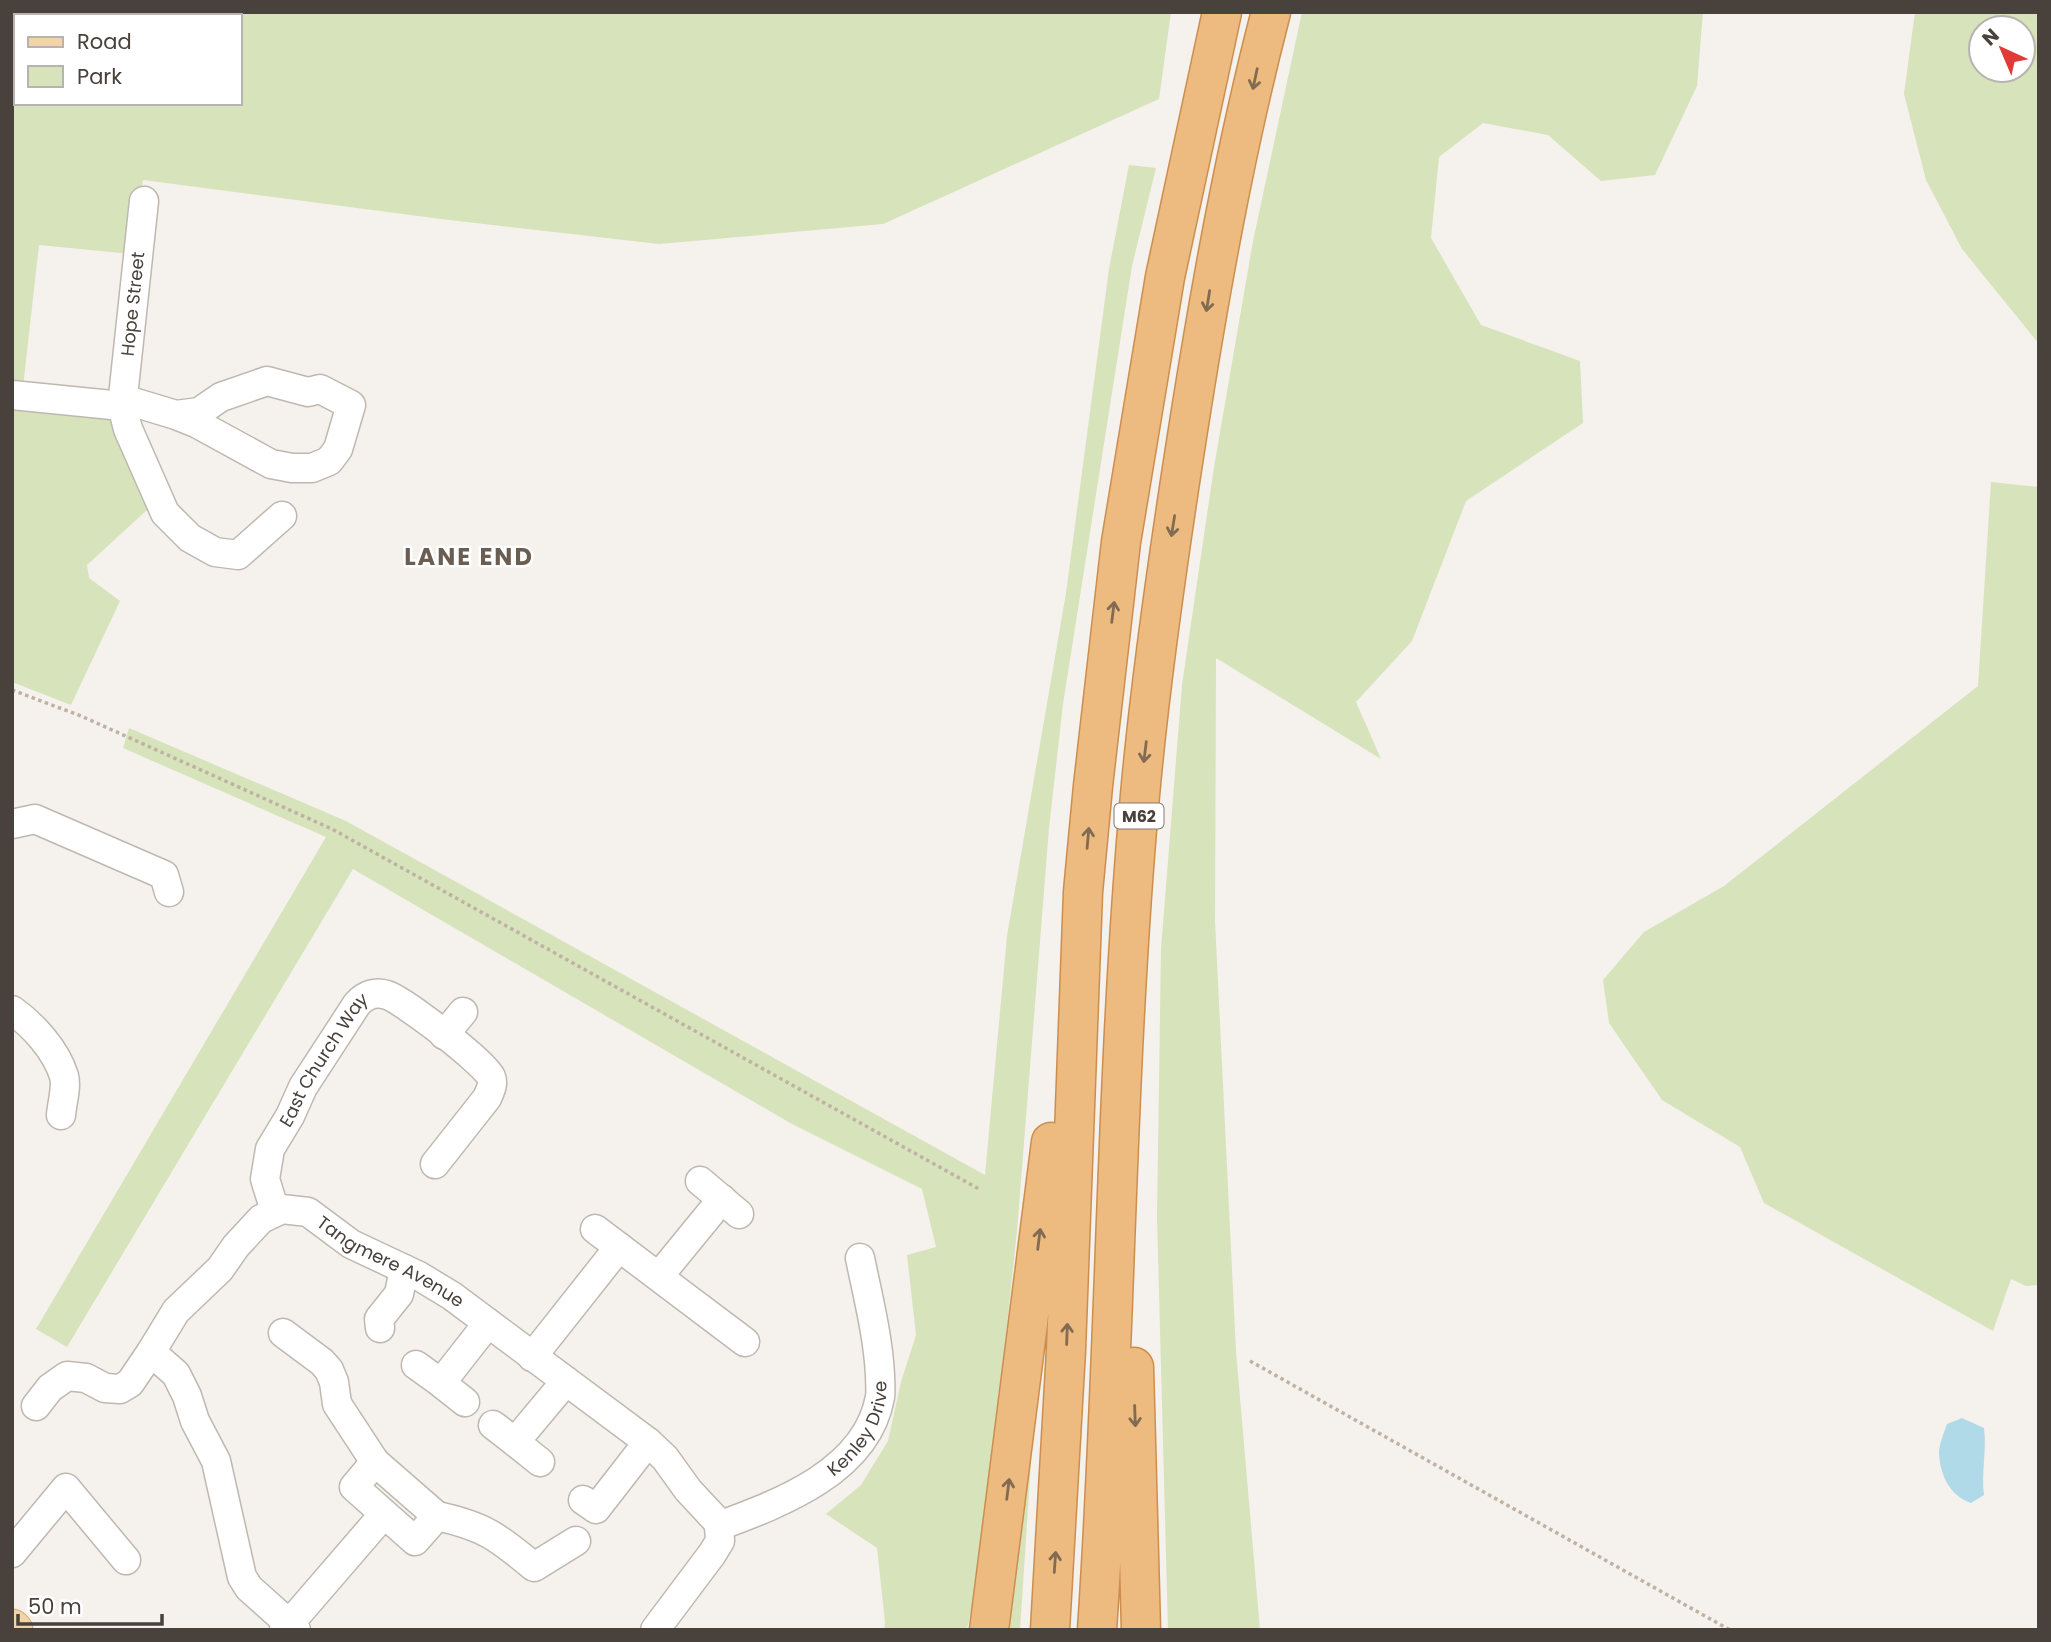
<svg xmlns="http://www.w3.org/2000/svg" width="2051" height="1642" font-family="Poppins,sans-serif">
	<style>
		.green { fill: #d7e3bb; fill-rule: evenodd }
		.water { fill: #b1dae9 }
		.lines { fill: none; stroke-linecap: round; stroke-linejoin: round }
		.minor-casing { stroke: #bfb8b0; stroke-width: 31 }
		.major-casing { stroke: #d7ae79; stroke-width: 39 }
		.highway-casing { stroke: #cc8e4f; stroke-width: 41 }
		.path { stroke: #bfb2a3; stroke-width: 3.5; stroke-dasharray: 3.5 3.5; stroke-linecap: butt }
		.minor { stroke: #fff; stroke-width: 28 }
		.major { stroke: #f3d3a8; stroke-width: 37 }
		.highway { stroke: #edba7f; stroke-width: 38 }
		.oneway { stroke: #826b53 }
		.labels { text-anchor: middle; stroke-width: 5; stroke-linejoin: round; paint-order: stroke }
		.shield { fill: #fff; stroke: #807a76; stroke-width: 2 }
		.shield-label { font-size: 16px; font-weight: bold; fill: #49413b }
		.street-label { font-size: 18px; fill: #49413b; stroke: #fff }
		.district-label { font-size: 24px; font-weight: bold; letter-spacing: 2px; fill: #6a5e53; stroke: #fff }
	</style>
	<rect width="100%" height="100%" fill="#f5f1ed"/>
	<!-- green -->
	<path class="green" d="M12 12H1171L1159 99 883 224 659 244 441 219 143 180 131 254 39 245 23 387 12 386ZM16 16H240V103H16Z
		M1302 12H1703L1697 86 1655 175 1601 181 1548 135 1483 123 1439 157 1431 238 1481 325 1580 361 1583 423 1466 501 1412 641 1356 702 1381 759 1216 658 1215 921 1236 1351 1260 1630H1168L1157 1217 1161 949 1182 685 1214 467 1253 241Z
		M1915 12H2039V344L1962 249 1926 180 1904 94ZM2023 28V70H1981V28Z
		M1129 165 1156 168 1132 266 1063 704 1049 828 1017 1231 984 1542 967 1630H884L885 1622 877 1548 826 1514 861 1485 888 1441 901 1382 916 1335 907 1255 936 1247 922 1189 792 1124 353 869 67 1347 36 1329 326 837 123 748 129 728 346 821 985 1175 1007 936 1066 593 1109 269Z
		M12 402 112 416 153 501 147 510 87 565 89 578 120 601 71 705 12 682Z
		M1991 482 2039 487V1285L2026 1286 2011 1279 1993 1331 1764 1203 1740 1147 1662 1100 1609 1023 1603 980 1644 932 1724 886 1978 686Z
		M1033 1432 1020 1630H1002Z"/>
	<!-- water -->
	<path class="water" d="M1962 1418 1984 1428C1987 1451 1981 1472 1984 1495L1971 1503C1950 1496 1940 1475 1939 1453 1939 1444 1944 1433 1947 1424Z"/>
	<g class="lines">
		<!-- minor casing -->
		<g class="minor-casing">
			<g id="minor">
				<path d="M144 201 122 406 128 429 165 513 190 538 215 552 238 555 282 516"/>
				<path d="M12 395 122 406"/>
				<path d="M123 399 176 415 199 412 221 397 267 381 308 392 320 389 351 405 338 449 329 461 312 468H292L271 464 196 423 176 415"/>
				<path d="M12 824 35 819 164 875 169 892"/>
				<path d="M12 1010C33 1025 56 1050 64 1076 67 1087 62 1103 61 1115"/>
				<path d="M444 1035 463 1012"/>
				<path d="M700 1181 739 1214"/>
				<path id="s1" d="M275 1211 265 1179 270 1149 290 1116 303 1087 357 1004C365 995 376 991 387 995 403 1000 484 1062 491 1077 494 1084 490 1091 487 1098L435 1164"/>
				<path d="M595 1229 745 1342"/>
				<path d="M659 1276 722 1199"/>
				<path d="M380 1328 379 1319 399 1294 404 1269"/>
				<path d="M283 1333 322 1362 329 1370 334 1382 337 1404 375 1462"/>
				<path d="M532 1357 619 1247"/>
				<path d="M416 1365 441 1383 488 1323"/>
				<path d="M441 1383 465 1402"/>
				<path d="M36 1406 50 1388 67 1376 86 1378 105 1388 120 1389 130 1383 151 1352"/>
				<path d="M493 1425 515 1442 566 1381"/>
				<path d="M515 1442 540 1462"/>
				<path d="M375 1462 437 1516 415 1541 354 1487Z"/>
				<path d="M583 1500 596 1509 648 1442"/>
				<path d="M437 1516C484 1526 498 1537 534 1567L576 1541"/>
				<path id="s2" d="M719 1526C781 1503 867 1471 880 1397 881 1390 880 1382 880 1375 878 1336 868 1297 860 1258"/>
				<path d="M12 1553 66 1488 126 1560"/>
				<path d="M284 1630 384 1514"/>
				<path id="s3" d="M296 1630 249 1588 242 1577 216 1461 195 1421 187 1396 176 1374 151 1352 176 1311 220 1269 236 1246 261 1219 282 1209 308 1212 351 1244 419 1276 452 1296 648 1442 665 1458 688 1490 716 1520 719 1526 720 1541 712 1554 655 1630"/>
			</g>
		</g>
		<!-- major casing -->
		<g class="major-casing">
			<path id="major" d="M12 1628 14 1630"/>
		</g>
		<!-- highway casing -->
		<g class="highway-casing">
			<path id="highway" d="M1134 1367 1141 1630
				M989 1630 1051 1142
				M1050 1630 1066 1350 1083 892 1093 786 1121 542 1165 277 1222 12
				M1097 1630C1116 1352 1115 1073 1140 795 1151 673 1169 551 1188 430 1210 290 1235 150 1271 12"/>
		</g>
		<!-- path -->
		<path class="path" d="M12 690 81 716 332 829 979 1189
			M1250 1361 1730 1630"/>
		<!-- minor -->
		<use href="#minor" class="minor"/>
		<!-- major -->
		<use href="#major" class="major"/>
		<!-- highway -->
		<use href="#highway" class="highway"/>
	</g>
	<!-- one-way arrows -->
	<defs><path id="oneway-shaft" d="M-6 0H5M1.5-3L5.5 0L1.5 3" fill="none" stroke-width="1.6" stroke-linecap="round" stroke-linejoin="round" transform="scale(1.75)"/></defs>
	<g class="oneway">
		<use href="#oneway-shaft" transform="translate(1255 79) rotate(102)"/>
		<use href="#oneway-shaft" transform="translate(1208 301) rotate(99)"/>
		<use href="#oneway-shaft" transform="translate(1173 526) rotate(99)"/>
		<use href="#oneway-shaft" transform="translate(1113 612) rotate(-83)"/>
		<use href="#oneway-shaft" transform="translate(1145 752) rotate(97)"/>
		<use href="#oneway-shaft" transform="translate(1088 838) rotate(-85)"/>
		<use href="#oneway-shaft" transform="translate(1039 1239) rotate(-83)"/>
		<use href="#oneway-shaft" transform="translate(1067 1334) rotate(-88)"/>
		<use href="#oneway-shaft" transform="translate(1135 1416) rotate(88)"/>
		<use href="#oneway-shaft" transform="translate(1008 1489) rotate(-83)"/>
		<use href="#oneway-shaft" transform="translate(1055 1562) rotate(-86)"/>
	</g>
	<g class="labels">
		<!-- shield labels -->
		<rect class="shield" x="1114.5" y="803.5" width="49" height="25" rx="5"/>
		<g class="shield-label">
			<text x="1139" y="822">M62</text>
		</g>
		<!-- street labels -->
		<g class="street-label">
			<text transform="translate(133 304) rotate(-84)" y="6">Hope Street</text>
			<text dy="6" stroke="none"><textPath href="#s1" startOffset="168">East Church Way</textPath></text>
			<text dy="6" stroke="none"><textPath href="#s3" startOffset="644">Tangmere Avenue</textPath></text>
			<text dy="6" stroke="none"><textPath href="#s2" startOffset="178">Kenley Drive</textPath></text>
		</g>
		<!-- district labels -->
		<g class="district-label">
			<text x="469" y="565">LANE END</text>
		</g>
	</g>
	<!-- border -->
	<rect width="2051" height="1642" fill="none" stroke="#49413b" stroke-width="28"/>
	<!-- legend -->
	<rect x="14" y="14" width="228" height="91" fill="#ffffff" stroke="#b6b3b1" stroke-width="2"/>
	<rect x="28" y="37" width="35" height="10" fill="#f3d3a8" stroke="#b6b3b1" stroke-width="2"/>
	<text x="77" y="49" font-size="21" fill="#49413b">Road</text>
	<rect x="28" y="66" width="35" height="21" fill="#d7e3bb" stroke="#b6b3b1" stroke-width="2"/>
	<text x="77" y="84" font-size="21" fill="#49413b">Park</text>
	<!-- north arrow -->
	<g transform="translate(2002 49) rotate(316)"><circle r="33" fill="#ffffff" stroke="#b6b3b1" stroke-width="2"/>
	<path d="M0-5L12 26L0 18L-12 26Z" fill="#e13b38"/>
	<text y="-10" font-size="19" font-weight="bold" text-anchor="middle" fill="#49413b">N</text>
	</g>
	<!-- scale -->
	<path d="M18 1614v10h144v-10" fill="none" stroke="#49413b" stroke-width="3.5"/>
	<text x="28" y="1614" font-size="21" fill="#49413b" stroke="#ffffff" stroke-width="5" paint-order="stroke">50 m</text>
</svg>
